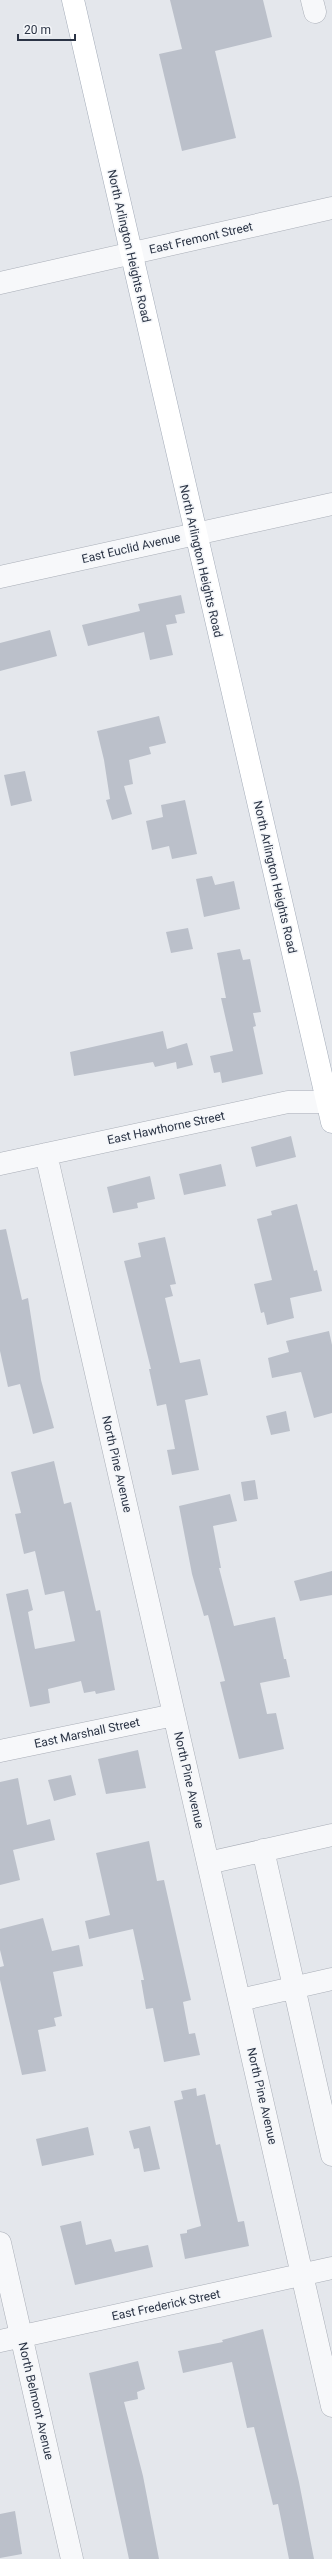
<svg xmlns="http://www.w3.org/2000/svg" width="332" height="2559" font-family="Roboto,sans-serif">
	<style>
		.building { fill: #bbc0ca }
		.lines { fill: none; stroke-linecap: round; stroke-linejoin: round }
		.minor-casing { stroke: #a9aeb7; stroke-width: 23 }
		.major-casing { stroke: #a3abb8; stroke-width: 23 }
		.minor { stroke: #f7f8fa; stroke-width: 22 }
		.major { stroke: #fff; stroke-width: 22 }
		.labels { text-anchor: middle; stroke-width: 3; stroke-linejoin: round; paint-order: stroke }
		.street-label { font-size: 12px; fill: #2b3445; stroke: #f4f6f9 }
	</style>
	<rect width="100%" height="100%" fill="#e4e7ec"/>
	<!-- building -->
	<path class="building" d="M170 0H263L272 37 215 51 236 138 182 151 159 54 182 49Z
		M181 595 185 613 175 615 177 623 166 625 173 655 150 660 144 632 88 646 82 625 140 611 138 604Z
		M50 630 57 656 0 671V643Z
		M159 716 166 743 149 747 151 754 129 760 133 784 124 786 132 814 112 820 106 800 110 799 104 760 97 731Z
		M25 771 32 801 11 806 4 775Z
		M185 800 197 854 172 859 169 846 152 850 146 821 163 817 161 805Z
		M212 876 215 885 234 881 240 909 204 917 196 879Z
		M188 928 193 949 171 953 166 932Z
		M240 949 243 960 250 959 261 1012 253 1013 256 1026 253 1027 263 1074 222 1083 220 1072 214 1073 210 1056 233 1051 221 998H226L217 953Z
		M163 1031 167 1049 187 1043 193 1065 177 1069 176 1062 155 1067 153 1062 74 1076 70 1052Z
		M291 1136 296 1157 256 1167 251 1147Z
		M221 1164 226 1186 184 1195 179 1174Z
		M150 1176 155 1199 137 1203 138 1208 113 1213 107 1187Z
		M297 1204 314 1271 317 1270 322 1291 290 1298 294 1318 267 1325 264 1312 261 1313 254 1284 272 1280 257 1219 272 1215 271 1211Z
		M6 1229 22 1300 28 1298 41 1380 54 1428 33 1434 20 1384 8 1387 0 1351V1230Z
		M165 1237 176 1284 170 1285 173 1296 165 1298 180 1363 200 1359 208 1395 185 1400 199 1470 172 1475 167 1450 175 1449 166 1404 157 1406 149 1369H151L124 1261 141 1257 138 1243Z
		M329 1331 332 1345V1413L314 1418 301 1372 272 1378 268 1358 289 1352 286 1341Z
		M286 1411 290 1431 271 1435 266 1416Z
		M54 1461 64 1504 71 1502 96 1611 100 1610 115 1690 96 1694 95 1691 84 1693 81 1681 48 1689 50 1703 30 1707 6 1594 28 1589 33 1610 28 1612 35 1649 75 1641 64 1591 45 1595 35 1551 24 1554 15 1514 21 1513 11 1472Z
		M255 1480 258 1499 244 1501 241 1482Z
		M230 1494 237 1521 213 1526 221 1568H219L234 1626 275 1617 284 1659H286L290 1677 260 1683 267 1714 276 1713 284 1749 239 1759 220 1682 225 1681 208 1615 204 1616 192 1574 179 1506Z
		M332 1571V1595L300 1601 294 1581Z
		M138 1750 146 1788 106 1794 98 1759Z
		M71 1775 76 1795 54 1801 48 1780Z
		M18 1778 27 1825 50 1819 55 1840 13 1850 20 1880 0 1885V1782Z
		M149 1841 157 1881 164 1880 191 2000 183 2002 189 2034 195 2033 200 2055 164 2062 153 2008 146 2009 141 1980H144L133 1929 89 1939 85 1921 110 1915 96 1853Z
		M43 1918 52 1951 79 1945 83 1966 53 1972 62 2016 54 2018 56 2026 38 2030 46 2071 22 2075 0 1980V1967L4 1966 0 1950V1929Z
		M196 2088 197 2096 205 2094 216 2145 220 2144 238 2222 244 2221 249 2246 185 2259 180 2234 187 2233V2230L201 2226 174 2101 183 2099 181 2091Z
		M150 2126 160 2169 144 2172 139 2148 134 2149 129 2131Z
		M88 2127 94 2155 42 2166 36 2139Z
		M81 2221 86 2245 111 2239 115 2252 148 2245 153 2267 75 2285 60 2226Z
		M263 2329 299 2482 314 2559H289L278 2504 273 2505 254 2427 247 2428 232 2362 183 2373 178 2351 223 2342 222 2340Z
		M138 2361 145 2389 137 2392 138 2399 124 2402 143 2476 159 2559H129L89 2373Z
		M15 2511 22 2554 0 2558V2514Z"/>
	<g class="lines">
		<!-- minor casing -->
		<g class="minor-casing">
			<path id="minor" d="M312 0 315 12
				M0 283 332 208
				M0 577 332 504
				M46 1154 332 2406
				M0 1164 288 1102H332
				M0 1751 174 1715
				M263 1850 332 2155
				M208 1863 332 1835
				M240 2000 332 1979
				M0 2243 72 2559
				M0 2341 332 2268"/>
		</g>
		<!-- major casing -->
		<g class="major-casing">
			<path id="major" d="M73 0 332 1122"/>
		</g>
		<!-- minor -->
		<use href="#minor" class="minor"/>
		<!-- major -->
		<use href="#major" class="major"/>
	</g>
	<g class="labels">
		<!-- street labels -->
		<g class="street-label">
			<text transform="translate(201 238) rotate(-13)" y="4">East Fremont Street</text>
			<text transform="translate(129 246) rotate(77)" y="4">North Arlington Heights Road</text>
			<text transform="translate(131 548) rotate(-13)" y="4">East Euclid Avenue</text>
			<text transform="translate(201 561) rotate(77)" y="4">North Arlington Heights Road</text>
			<text transform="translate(275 877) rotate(77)" y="4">North Arlington Heights Road</text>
			<text transform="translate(166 1128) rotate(-12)" y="4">East Hawthorne Street</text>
			<text transform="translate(117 1464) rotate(77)" y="4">North Pine Avenue</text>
			<text transform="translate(87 1733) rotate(-12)" y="4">East Marshall Street</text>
			<text transform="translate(189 1780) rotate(77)" y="4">North Pine Avenue</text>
			<text transform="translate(262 2096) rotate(77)" y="4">North Pine Avenue</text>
			<text transform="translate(166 2305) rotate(-12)" y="4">East Frederick Street</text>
			<text transform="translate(36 2401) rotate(77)" y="4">North Belmont Avenue</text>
		</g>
	</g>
	<!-- scale -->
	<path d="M18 34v6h57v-6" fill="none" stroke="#2b3445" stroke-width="2"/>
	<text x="24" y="34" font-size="12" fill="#2b3445" stroke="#f4f6f9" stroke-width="3" paint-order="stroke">20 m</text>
</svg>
